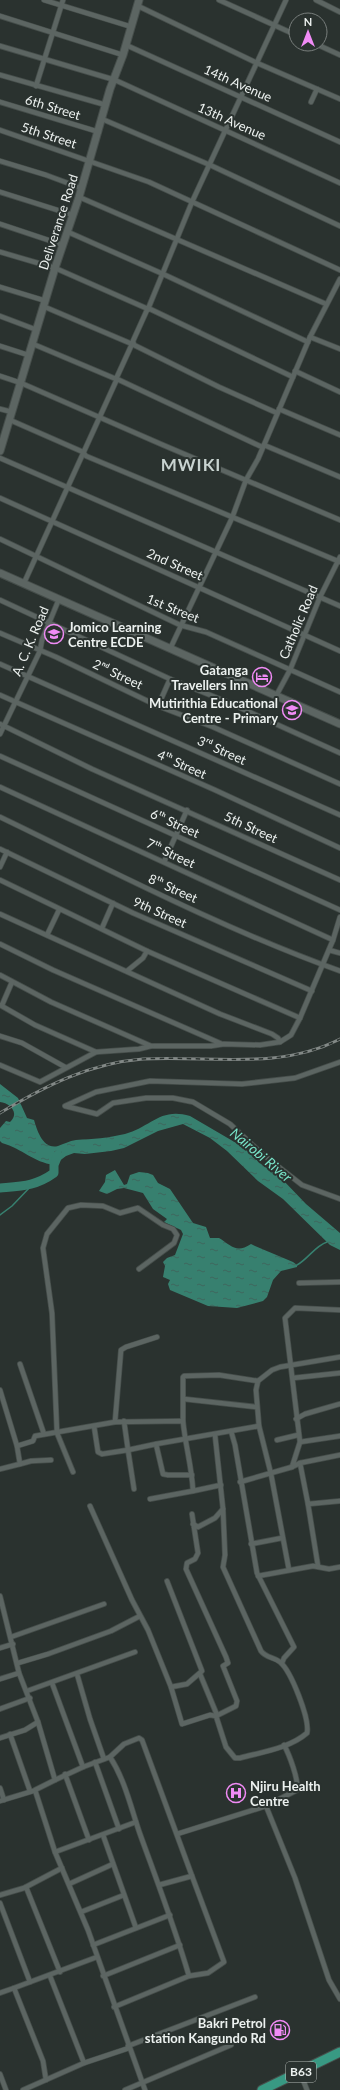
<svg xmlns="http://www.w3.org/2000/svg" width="340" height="2090" font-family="Lato,sans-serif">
	<defs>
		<pattern id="water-ripples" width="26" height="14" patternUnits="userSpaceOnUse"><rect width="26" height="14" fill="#37806f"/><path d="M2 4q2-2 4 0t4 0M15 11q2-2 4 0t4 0" fill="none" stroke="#3e675d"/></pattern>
	</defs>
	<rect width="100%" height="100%" fill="#2a322f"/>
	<g fill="url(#water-ripples)">
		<path d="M 0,1084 L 18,1098 L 27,1118 L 34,1120 C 37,1130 43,1150 58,1146 C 64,1144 69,1141 76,1140 C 93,1139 108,1138 125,1134 C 151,1127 160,1107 190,1116 L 243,1147 L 261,1164 L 281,1178 L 306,1204 L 340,1233 L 340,1250 L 330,1245 L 283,1199 L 258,1181 L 227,1151 L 210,1138 L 183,1124 L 158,1131 L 124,1148 L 111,1151 L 85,1154 L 74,1153 L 66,1156 L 54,1165 C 33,1162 23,1149 2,1143 L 0,1141 L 0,1128 L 6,1121 L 10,1122 C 20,1113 10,1103 0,1102 Z"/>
		<path d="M 115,1170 L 124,1185 L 127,1184 L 130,1175 L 139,1172 L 148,1173 L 153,1175 L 158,1183 L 170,1189 L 193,1223 L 206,1227 L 210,1238 L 219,1238 C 231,1245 236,1254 251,1244 L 255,1246 L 293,1262 L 297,1265 L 297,1267 L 281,1271 L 273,1280 L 267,1297 L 263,1301 L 237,1308 L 208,1306 L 170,1290 L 168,1284 L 170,1280 L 163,1277 L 165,1266 L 163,1262 L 167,1258 L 175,1255 L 183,1234 L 181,1230 L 164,1222 L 167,1219 L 153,1209 L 143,1193 L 124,1188 L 117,1189 L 107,1194 L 99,1191 L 105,1182 L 106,1175 Z"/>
	</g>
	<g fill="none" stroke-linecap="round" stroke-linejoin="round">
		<g stroke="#37806f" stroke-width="1.5">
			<polyline points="0,1215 12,1206 33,1184"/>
			<path d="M 297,1265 C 308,1259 315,1246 327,1242"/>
		</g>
		<path stroke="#37806f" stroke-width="9" d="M 0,1188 C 22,1186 36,1186 54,1173 L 54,1165 L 58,1155"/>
		<defs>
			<g id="street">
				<polyline points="44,0 132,27"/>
				<polyline points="219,0 296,35"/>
				<polyline points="316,0 340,12"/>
				<polyline points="138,6 257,63 340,99"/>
				<polyline points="0,16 123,55"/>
				<polyline points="316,44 340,55"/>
				<polyline points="126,45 340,142"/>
				<polyline points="0,46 115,80 340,183"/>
				<polyline points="0,75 106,105"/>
				<polyline points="36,86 63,0"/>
				<polyline points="0,102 99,132"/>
				<polyline points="311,102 317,89"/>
				<polyline points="102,119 210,165 340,226"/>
				<polyline points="0,130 149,182 340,270"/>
				<polyline points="0,161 46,175 81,188"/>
				<polyline points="0,192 73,215"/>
				<polyline points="79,197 326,304"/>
				<polyline points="0,224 63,245"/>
				<polyline points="68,232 163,274 308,342"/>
				<polyline points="0,252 55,268 148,309 192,202 286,0"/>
				<polyline points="0,287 46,301"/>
				<polyline points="0,316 37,330"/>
				<polyline points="310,337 340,349"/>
				<polyline points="33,344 116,379 132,344 45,307"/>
				<polyline points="0,346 28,355"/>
				<polyline points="295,371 340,392"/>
				<polyline points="0,376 21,383 163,445 340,520"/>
				<polyline points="0,409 12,412"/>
				<polyline points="279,409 340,435"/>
				<polyline points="277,413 219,387 134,345 133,341 147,310 150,309 293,377"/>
				<polyline points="10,420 83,452 86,456 340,562"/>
				<polyline points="264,445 340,477"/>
				<polyline points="0,458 340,606"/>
				<polyline points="0,498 340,651"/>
				<polyline points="0,539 180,625 206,632 340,692"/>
				<polyline points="24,583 117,379 262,447"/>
				<polyline points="0,600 170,679 225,701 340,753"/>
				<polyline points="0,633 56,657 158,706 213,727 340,784"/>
				<polyline points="170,649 232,518 246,480 258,459 310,337 340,279"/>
				<polyline points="0,664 340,815"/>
				<polyline points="0,695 215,790 340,848"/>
				<polyline points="276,696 290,670 320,597 340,557"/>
				<polyline points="158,706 170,679"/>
				<polyline points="0,724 92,769 340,880"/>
				<polyline points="0,734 40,651 42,640 59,599"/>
				<polyline points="0,756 340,910"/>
				<polyline points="0,787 333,940"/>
				<path d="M 0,817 C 112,871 223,929 340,971"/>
				<polyline points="0,849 133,913 312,991"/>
				<polyline points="164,862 187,810"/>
				<polyline points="0,867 7,852"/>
				<polyline points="0,880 147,951 300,1018"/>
				<polyline points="0,914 220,1014 272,1034 278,1038 280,1042"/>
				<polyline points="102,928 113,903"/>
				<polyline points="47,935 59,910"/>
				<polyline points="0,944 53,970 222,1044"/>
				<polyline points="329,950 340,953"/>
				<polyline points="127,971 143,958 147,951"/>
				<polyline points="0,975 51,1002 151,1046 211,1046 224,1044 260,1045 280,1042 291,1035 300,1018 333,940 340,917"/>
				<polyline points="0,1005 35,1025 96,1052"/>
				<polyline points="2,1005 12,982"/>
				<polyline points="0,1036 22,1043 65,1067"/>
				<polyline points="340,1062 295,1078 242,1084 150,1081 96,1092 65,1106 97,1114 113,1103 146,1098 173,1098 193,1102 230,1124 261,1153 302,1185 340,1199"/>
				<polyline points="0,1065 40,1082 96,1052 139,1049 151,1046"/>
				<polyline points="299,1283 340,1282"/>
				<polyline points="20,1364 44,1434"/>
				<polyline points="293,1378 340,1373"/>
				<polyline points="258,1381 256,1390 259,1426"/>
				<polyline points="0,1390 17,1446"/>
				<polyline points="184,1399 257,1407"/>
				<polyline points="296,1419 305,1414 340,1404"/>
				<polyline points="124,1421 128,1450 156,1444 163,1474 168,1475 192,1475"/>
				<polyline points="183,1421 183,1377 184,1376 219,1375 258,1381 272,1370 280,1367 340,1357"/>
				<polyline points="115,1422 121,1350 126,1347 157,1337"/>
				<polyline points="94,1426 98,1452 102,1454 128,1450 134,1489"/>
				<polyline points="231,1431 235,1445 257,1573 294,1647 284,1658 282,1663"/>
				<polyline points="277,1440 298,1435"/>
				<polyline points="300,1442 340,1436"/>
				<polyline points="156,1444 259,1426 271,1474 289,1570"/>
				<polyline points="340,1455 300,1463 308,1504 340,1501"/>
				<polyline points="300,1463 292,1467 300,1442 285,1318 295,1308 340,1310"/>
				<polyline points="20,1464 31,1461 51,1460"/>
				<path d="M 0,1469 L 20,1464 L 17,1446 L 33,1441 L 35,1436 L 115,1422 L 183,1421 C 185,1444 192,1467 193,1491 L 221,1485"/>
				<polyline points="73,1472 57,1433 52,1313 43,1248 47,1234 68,1208 81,1205 103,1206 120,1213 138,1208 163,1225 173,1229 177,1235 174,1243 139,1269"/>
				<polyline points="240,1482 292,1467"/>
				<polyline points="150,1499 193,1491"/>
				<polyline points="308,1504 318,1566"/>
				<path d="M 90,1506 L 132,1600 L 148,1630 L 171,1687 L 182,1724 L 210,1715 L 216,1716 L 226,1747 L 235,1758 L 240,1758 C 262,1752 290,1748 307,1733 C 310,1719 291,1671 280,1662 C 274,1657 266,1658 261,1651 L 223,1567 L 225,1555 L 223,1509 L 215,1435"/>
				<polyline points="192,1514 198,1553 195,1559 187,1563 186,1569 226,1657 228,1663 223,1666 237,1701 236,1706 216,1716"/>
				<polyline points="193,1524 198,1527 215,1518 223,1509"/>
				<polyline points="251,1544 282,1538"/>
				<polyline points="258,1576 313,1566 329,1569 340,1567"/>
				<polyline points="167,1581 202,1671 187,1684 171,1687"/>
				<polyline points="0,1596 19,1673 38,1722 55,1780 35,1790 55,1852"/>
				<polyline points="11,1637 104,1604"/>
				<polyline points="0,1648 13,1644"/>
				<polyline points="18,1663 48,1654 111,1631 140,1616"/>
				<polyline points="77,1674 90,1719 104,1759"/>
				<polyline points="200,1674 217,1715"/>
				<polyline points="0,1679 19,1673"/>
				<polyline points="52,1683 83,1767"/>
				<polyline points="27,1691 135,1652"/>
				<polyline points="0,1709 30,1698"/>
				<polyline points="10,1734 30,1791"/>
				<polyline points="0,1738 25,1730 38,1722"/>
				<path d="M 284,1745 C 289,1754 299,1780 297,1790 L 266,1806 L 295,1878 L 329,1980 L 340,1999"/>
				<path d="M 110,1757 C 125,1780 131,1808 140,1834 C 157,1881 175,1928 189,1976 L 114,2007"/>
				<polyline points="95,1762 119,1829"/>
				<polyline points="65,1774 89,1840"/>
				<polyline points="55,1780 83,1767 110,1757 124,1744 139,1738 142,1740 192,1876 159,1885"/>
				<polyline points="0,1788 4,1800"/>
				<polyline points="0,1801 33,1791"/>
				<polyline points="136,1822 55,1852 88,1930 145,2090"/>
				<polyline points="177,1834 266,1806"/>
				<polyline points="103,1835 136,1928"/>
				<polyline points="69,1884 113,1864"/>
				<polyline points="26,1887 60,1972"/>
				<polyline points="0,1895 24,1888 62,1868"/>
				<polyline points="0,1903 30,1982 14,1988 43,2061 46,2080"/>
				<polyline points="81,1912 124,1895"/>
				<polyline points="93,1945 170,1915"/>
				<polyline points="50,1976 84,2063"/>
				<polyline points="103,1976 180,1945"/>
				<polyline points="189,1976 208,1973 224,1962 192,1876"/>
				<polyline points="30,1982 97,1957"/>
				<polyline points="0,1993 14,1988"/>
				<polyline points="128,2046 255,1997"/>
				<polyline points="300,2072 307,2090"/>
				<polyline points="0,2074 6,2090"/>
				<polyline points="23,2090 84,2063 129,2048"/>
				<polyline points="125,2090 231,2045"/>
			</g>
			<g id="secondary">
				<polyline points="0,451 55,268 79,197 110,89 123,55 139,0"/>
				<polyline points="0,573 340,724"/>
			</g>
			<polyline id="highway" points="262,2090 340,2052"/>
		</defs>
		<use href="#street" stroke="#464e4b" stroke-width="6"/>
		<use href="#secondary" stroke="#464e4b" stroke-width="9"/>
		<use href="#highway" stroke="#464e4b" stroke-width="11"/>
		<use href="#street" stroke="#5c6562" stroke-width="4.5"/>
		<use href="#secondary" stroke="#5c6562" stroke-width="7"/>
		<use href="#highway" stroke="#389983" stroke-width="9"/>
		<defs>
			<path id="rail" d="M 0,1113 C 45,1086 90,1063 143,1059 C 209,1055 278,1071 340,1039"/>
		</defs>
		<use href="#rail" stroke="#828886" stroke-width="3"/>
		<use href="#rail" stroke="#2a322f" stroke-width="1.5" stroke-dasharray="4.5" stroke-linecap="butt"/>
	</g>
	<defs>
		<symbol id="school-ring" viewBox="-11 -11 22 22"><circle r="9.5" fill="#2a322f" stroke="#f08bf5" stroke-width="1.5"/><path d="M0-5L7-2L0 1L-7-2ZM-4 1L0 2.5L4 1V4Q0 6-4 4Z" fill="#f08bf5"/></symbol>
		<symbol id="hotel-ring" viewBox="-11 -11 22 22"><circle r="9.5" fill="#2a322f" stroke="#f08bf5" stroke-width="1.5"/><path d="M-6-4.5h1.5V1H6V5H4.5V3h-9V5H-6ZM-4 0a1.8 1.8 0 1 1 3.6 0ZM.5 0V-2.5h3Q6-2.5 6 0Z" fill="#f08bf5"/></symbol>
		<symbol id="hospital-ring" viewBox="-11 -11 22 22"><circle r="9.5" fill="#2a322f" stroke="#f08bf5" stroke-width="1.5"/><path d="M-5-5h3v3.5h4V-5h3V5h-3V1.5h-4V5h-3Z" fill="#f08bf5"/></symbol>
		<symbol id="fuel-ring" viewBox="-11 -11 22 22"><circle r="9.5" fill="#2a322f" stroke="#f08bf5" stroke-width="1.5"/><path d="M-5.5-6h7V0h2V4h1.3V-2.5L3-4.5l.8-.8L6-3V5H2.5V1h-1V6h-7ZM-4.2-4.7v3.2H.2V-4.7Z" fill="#f08bf5"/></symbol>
	</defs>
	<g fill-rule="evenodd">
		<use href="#school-ring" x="43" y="623" width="22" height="22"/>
		<use href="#hotel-ring" x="251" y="666" width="22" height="22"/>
		<use href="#school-ring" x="281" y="699" width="22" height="22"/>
		<use href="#hospital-ring" x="225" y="1782" width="22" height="22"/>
		<use href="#fuel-ring" x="269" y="2019" width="22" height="22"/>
	</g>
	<g text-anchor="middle" stroke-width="4" stroke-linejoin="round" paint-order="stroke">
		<rect fill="#2a322f" stroke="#b2b8b5" stroke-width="1" x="286" y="2062" width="30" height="20" rx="3"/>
		<g font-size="12" font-weight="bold" fill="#ecf1ef">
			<text x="301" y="2076">B63</text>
		</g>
		<g font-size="13" fill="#ecf1ef" stroke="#2a322f">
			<text transform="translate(238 83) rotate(24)" y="5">14th Avenue</text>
			<text transform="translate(53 107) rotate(17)" y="5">6th Street</text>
			<text transform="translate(232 121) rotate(24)" y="5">13th Avenue</text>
			<text transform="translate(49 135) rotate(18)" y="5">5th Street</text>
			<text transform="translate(58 222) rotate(-72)" y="5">Deliverance Road</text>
			<text transform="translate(175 564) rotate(24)" y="5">2nd Street</text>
			<text transform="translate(173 608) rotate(22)" y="5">1st Street</text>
			<text transform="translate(298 622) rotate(-67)" y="5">Catholic Road</text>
			<text transform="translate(30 641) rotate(-67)" y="5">A. C. K. Road</text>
			<text transform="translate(118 674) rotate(25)" y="5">2ⁿᵈ Street</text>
			<text transform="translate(222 750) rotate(24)" y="5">3ʳᵈ Street</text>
			<text transform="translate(182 764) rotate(24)" y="5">4ᵗʰ Street</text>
			<text transform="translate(175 823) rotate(24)" y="5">6ᵗʰ Street</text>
			<text transform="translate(251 827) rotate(25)" y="5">5th Street</text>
			<text transform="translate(171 853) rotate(25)" y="5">7ᵗʰ Street</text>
			<text transform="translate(173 888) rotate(24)" y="5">8ᵗʰ Street</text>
			<text transform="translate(160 912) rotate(24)" y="5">9th Street</text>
		</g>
		<g font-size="13" font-weight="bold" fill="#ecf1ef" stroke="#2a322f" text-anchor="end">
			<text x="68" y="632" text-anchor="start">Jomico Learning<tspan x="68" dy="15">Centre ECDE</tspan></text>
			<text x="248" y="675">Gatanga<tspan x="248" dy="15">Travellers Inn</tspan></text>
			<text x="278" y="708">Mutirithia Educational<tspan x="278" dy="15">Centre - Primary</tspan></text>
			<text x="250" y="1791" text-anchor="start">Njiru Health<tspan x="250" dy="15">Centre</tspan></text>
			<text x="266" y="2028">Bakri Petrol<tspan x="266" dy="15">station Kangundo Rd</tspan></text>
		</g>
		<g font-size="14" font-style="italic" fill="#78e4c9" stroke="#2a322f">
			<text transform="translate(261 1155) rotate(40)" y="5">Nairobi River</text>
		</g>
		<g font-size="17" font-weight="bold" letter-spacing="1" fill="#c9d4d1" stroke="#2a322f">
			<text x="191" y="471">MWIKI</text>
		</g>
	</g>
	<g transform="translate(308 32)"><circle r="19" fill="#2a322f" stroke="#787e7c"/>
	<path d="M0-3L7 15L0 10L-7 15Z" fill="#f08bf5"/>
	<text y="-6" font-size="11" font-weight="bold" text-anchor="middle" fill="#ecf1ef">N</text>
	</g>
</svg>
